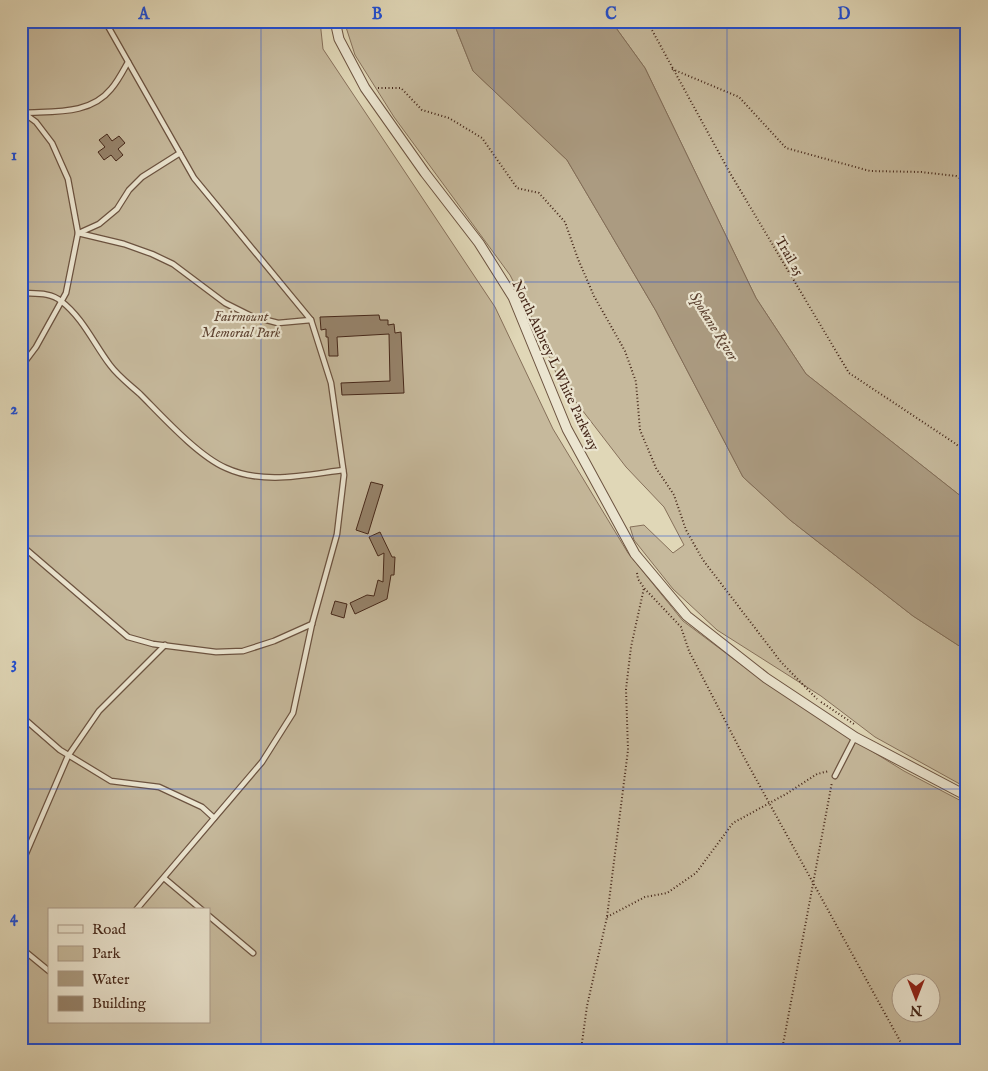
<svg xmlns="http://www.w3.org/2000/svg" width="988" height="1071" font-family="'IM FELL English',serif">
	<rect width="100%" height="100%" fill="#e0d7b7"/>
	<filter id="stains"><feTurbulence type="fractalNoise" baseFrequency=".004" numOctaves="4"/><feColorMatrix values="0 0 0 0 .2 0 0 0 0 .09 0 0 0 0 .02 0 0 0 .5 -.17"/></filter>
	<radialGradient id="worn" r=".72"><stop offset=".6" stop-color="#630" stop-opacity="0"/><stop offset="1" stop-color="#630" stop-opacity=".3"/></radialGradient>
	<g fill="#c6b99c" stroke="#86705a" fill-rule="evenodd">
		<path d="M 21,21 L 320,21 L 323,49 L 495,307 L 553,429 L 628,553 L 683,621 L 767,684 L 836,729 L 904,771 L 967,804 L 967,1050 L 21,1050 ZM 49,910 L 209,910 L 209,1022 L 49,1022 ZM 900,984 L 930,984 L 930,1014 L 900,1014 Z"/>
		<polygon points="344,21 453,21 473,71 567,160 656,311 743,477 790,520 913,616 967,651 967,788 875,737 821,696 717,630 673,589 634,540 630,527 644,525 673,553 684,545 664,507 626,467 559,380 537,328 510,275 394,117 355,55"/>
		<polygon points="611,21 967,21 967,501 806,374 756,298 645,68"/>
	</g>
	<polygon fill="#ab9b81" stroke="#826d57" points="453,21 611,21 645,68 756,298 806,374 967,501 967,651 913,616 790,520 743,477 656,311 567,160 473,71"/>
	<g fill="#96836b" stroke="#452719">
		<polygon points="107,134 112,141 119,136 125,143 118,149 123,155 116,161 111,155 104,160 98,152 105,147 99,140"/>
		<polygon points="379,315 380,320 388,320 388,325 394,324 395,333 401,332 404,393 342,395 341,383 390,381 389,334 337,337 338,356 329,356 328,337 326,337 326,329 321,330 320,317"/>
		<polygon points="371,482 383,485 368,534 356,530"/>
		<polygon points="380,532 392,557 395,557 394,575 391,575 387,599 355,614 350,603 367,595 374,596 378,580 383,582 384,553 378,556 369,537"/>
		<polygon points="335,601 347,604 344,618 331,614"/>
	</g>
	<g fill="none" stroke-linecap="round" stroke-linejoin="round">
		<defs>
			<g id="lane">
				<polyline points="105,21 194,178 311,320 331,383 344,475 337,534 312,624 293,713 262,762 136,910"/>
				<polyline points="21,111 36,122 52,143 68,179 78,233 66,293 36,347 21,367"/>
				<path d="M 24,113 C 54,111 90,115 111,89 C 118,81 123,71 128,62"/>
				<polyline points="78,233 124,244 152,254 173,264 225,303 251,316 278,323 311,320"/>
				<polyline points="79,233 99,224 117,209 129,190 142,177 180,153"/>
				<path d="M 21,293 C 35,294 50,292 61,301 C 83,318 94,344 110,365 C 118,376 130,385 140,394 C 162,416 198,456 226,468 C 263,485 305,475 343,470"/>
				<polyline points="21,545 128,637 153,644 216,652 243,651 274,641 312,624"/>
				<polyline points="21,716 60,750 111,781 159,787 202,807 214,818"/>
				<polyline points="835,776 855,737"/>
				<polyline points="21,865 68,756 99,711 165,645"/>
				<polyline points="164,878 202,910"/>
				<polyline points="209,916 253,953"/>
				<polyline points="21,948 49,971"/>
			</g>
			<polyline id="street" points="335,21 339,39 365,88 425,173 479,243 513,297 567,429 635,554 687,616 766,678 855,737 967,796"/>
		</defs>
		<use href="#lane" stroke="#6c5340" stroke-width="7"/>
		<use href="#street" stroke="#6c5340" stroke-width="11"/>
		<g stroke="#452719" stroke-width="2" stroke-dasharray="1 2.5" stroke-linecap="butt">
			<polyline points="647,21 730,173 849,373 956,444 967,454"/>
			<polyline points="672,69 739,97 786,148 870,171 921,172 956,176 967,182"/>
			<polyline points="378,88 401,88 422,110 449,118 482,138 517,188 539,193 565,222 578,259 594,296 625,351 636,382 640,430 656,468 674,495 686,530 703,560 781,662 817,699"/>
			<polyline points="637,573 638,579 644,588 681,627 689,651 745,759 905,1050"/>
			<polyline points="821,702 854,724"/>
			<polyline points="607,917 645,897 667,893 696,873 733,823 786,794 817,774 829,771"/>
			<polyline points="581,1050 587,1006 607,917 628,750 626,689 631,647 644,588"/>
			<polyline points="782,1050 832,782"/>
		</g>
		<use href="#lane" stroke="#ebe5d0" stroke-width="4.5"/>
		<use href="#street" stroke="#ebe5d0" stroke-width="9"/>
	</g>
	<path fill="none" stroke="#1d4ed8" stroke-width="1" stroke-opacity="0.55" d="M 261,21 L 261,1050M 494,21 L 494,1050M 727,21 L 727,1050M 21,282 L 967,282M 21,536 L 967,536M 21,789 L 967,789"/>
	<g text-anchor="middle" stroke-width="4.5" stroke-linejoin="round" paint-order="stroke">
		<g font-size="14" fill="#452719" stroke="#ebe5d0">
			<text transform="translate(790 256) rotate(60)" y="5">Trail 25</text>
			<text transform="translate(556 365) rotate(65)" y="5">North Aubrey L White Parkway</text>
		</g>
		<g font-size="14" font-style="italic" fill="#5f4433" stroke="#ebe5d0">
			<text x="241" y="321">Fairmount<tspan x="241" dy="16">Memorial Park</tspan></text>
		</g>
		<g font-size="15" font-style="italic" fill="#5e4433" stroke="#ebe5d0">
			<text transform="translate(714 326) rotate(58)" y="5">Spokane River</text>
		</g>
	</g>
	<rect width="988" height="1071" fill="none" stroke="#e0d7b7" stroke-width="55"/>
	<rect x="48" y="908" width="162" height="115" fill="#ebe5d0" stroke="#a99987"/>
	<rect x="58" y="925" width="25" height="8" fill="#ebe5d0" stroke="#a99987"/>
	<text x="92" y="934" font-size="15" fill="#452719">Road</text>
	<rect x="58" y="946" width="25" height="15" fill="#c6b99c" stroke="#a99987"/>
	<text x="92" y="958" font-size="15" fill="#452719">Park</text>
	<rect x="58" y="971" width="25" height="15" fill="#ab9b81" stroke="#a99987"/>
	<text x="92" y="984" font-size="15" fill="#452719">Water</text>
	<rect x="58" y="996" width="25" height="15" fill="#96836b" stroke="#a99987"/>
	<text x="92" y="1008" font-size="15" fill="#452719">Building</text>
	<g transform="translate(916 998) rotate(180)"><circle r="24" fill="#ebe5d0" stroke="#a99987"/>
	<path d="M0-4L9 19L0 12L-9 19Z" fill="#8f2418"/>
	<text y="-8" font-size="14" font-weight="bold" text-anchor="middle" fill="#452719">N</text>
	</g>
	<rect x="28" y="28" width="932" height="1016" fill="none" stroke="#1d4ed8" stroke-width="2"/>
	<g font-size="16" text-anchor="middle" font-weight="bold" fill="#1d4ed8">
		<text x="144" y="19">A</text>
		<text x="377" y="19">B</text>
		<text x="611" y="19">C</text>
		<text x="844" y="19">D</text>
		<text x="14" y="160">1</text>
		<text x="14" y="414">2</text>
		<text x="14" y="668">3</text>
		<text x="14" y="922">4</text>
	</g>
	<rect width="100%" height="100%" filter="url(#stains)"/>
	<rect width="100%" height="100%" fill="url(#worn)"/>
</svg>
